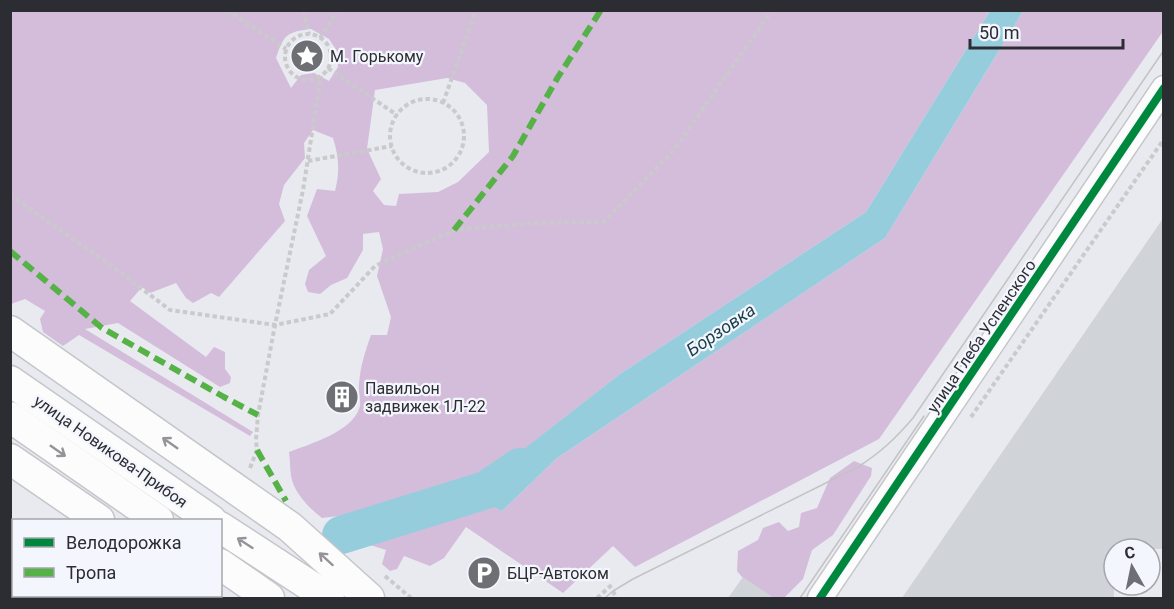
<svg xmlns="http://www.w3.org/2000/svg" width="1174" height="609" font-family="Roboto,sans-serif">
	<rect width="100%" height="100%" fill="#e8eaf0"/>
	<g fill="#d4bdda" fill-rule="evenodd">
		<path d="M 10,11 L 990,11 L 866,212 L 620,374 L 475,488 L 502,511 L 557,458 L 885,238 L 1023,11 L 1163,11 L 1164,30 L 879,439 L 635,567 L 613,546 L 563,593 L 466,527 L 444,558 L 430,566 L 404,556 L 397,569 L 390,571 L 382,564 L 386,550 L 354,540 L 349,535 L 351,525 L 347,515 L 322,518 C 309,508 294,493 291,476 C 290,468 290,460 289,452 C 310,444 351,432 359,409 C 362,402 358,393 359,385 C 360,367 365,352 371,335 L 387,335 L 391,317 L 377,276 L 383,249 L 379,232 L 363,234 L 363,250 L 347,278 L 331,285 L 320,294 L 308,292 L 305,284 L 309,270 L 326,256 L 307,216 L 317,189 L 335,191 C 340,171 339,157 333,138 L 313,130 L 304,143 L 305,158 L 284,185 L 279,204 L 285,221 L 219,297 L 211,293 L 193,303 L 186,298 L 176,283 L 150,293 L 142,287 L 130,301 L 206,357 L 214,347 L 225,352 L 225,369 L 231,377 L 230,383 L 220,387 L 118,323 L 85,329 L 253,432 L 250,436 L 79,335 L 63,346 L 43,332 L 40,319 L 45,311 L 25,299 L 11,304 ZM 311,29 L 329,39 L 337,51 L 338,67 L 329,81 L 314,73 L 301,75 L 291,88 L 276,58 C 284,35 286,32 311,29 ZM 447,78 L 465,83 L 487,105 L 489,152 L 458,182 L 438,192 L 399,194 L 396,206 L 384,205 L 373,191 L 381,179 L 367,149 L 375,90 Z"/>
		<polygon points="854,461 872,468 871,476 833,535 812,550 803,579 784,598 759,597 737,571 738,551 758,540 763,528 779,522 788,531 799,527 801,513 817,508 830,478"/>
		<polygon points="11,573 13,573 14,596 117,596 114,598 11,598"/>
	</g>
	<polygon fill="#95cddc" points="990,11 1023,11 885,238 557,458 502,511 479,499 474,488 620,374 866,212"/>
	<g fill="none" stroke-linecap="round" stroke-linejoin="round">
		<polyline stroke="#95cddc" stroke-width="38" points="341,535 486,490 520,467"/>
	</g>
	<g fill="#d0d3d7">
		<polygon points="1164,217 1164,549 1114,549 1114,598 902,598"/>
		<polygon points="340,384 355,394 345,410 329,399"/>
		<polygon points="743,577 774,598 728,598"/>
	</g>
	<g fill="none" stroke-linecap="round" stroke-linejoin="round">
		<defs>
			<g id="minor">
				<polyline points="140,598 143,596"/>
				<polyline points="820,598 1164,88"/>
			</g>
			<g id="major">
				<polyline points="10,331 290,527 369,598"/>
				<polyline points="10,381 211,520"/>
				<polyline points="10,417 158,520"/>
				<polyline points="10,459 99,520"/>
				<polyline points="220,527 329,598"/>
				<polyline points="220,564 269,598"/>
			</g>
		</defs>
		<use href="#minor" stroke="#c5c6ca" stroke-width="27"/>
		<use href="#major" stroke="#c5c6ca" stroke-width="33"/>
		<g stroke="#cacacc" stroke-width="4" stroke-dasharray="4.5 3" stroke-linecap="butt">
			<polyline points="227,10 286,49"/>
			<polyline points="303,10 309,34"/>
			<circle cx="308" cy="57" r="23"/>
			<polyline points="320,38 338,10"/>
			<polyline points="328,68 397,115"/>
			<circle cx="427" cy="136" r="37"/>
			<polyline points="443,103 476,10"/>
			<polyline points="308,161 392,146"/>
			<polyline points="10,195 113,267 170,310 275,325 330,314 375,266 454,230 531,223 603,222 674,150 772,10"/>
			<polyline points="971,417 1164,139"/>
			<polyline points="250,468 257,450 256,440 258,415 275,325 303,190 321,76"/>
			<polyline points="385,576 411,598"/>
			<polyline points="10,582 14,581"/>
			<polyline points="613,591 616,598"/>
			<polyline points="174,596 178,598"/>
			<polyline points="96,598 99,596"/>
			<polyline points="597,598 614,583"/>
		</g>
		<use href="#minor" stroke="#fcfcfd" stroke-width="24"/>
		<use href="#major" stroke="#fcfcfd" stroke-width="30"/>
		<g stroke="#c3c3c5" stroke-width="1.5">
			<path d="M 605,598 L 613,591 L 633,579 L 858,467 C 881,452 895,439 913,418 L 1164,50"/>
			<polyline points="800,598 924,416"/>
		</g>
		<g stroke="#56b246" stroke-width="6" stroke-dasharray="12 6" stroke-linecap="butt">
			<polyline points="454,230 513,156 558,77 601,10"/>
			<polyline points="10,251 102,328 224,397 258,415"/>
			<polyline points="257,450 286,501"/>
		</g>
		<defs>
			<polyline id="cycleway" points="820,598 1164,88"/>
		</defs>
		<use href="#cycleway" stroke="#f4f6fd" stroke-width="11"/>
		<use href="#cycleway" stroke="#00873e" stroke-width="8"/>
	</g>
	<defs><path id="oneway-shaft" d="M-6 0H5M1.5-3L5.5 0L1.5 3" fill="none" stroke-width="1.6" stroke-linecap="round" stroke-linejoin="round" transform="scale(1.5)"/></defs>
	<g stroke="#949498">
		<use href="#oneway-shaft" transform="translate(170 443) rotate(-145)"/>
		<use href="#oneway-shaft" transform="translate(58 451) rotate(35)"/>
		<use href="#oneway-shaft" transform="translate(245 543) rotate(-147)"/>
		<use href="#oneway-shaft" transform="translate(326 559) rotate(-138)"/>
	</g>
	<defs>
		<symbol id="sight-disc" viewBox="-11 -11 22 22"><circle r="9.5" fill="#6e6f74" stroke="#f4f6fd"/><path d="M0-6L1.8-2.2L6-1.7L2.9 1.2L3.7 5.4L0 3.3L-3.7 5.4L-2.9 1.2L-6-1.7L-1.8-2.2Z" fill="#fff"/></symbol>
		<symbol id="building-disc" viewBox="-11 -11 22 22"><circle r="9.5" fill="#6e6f74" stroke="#f4f6fd"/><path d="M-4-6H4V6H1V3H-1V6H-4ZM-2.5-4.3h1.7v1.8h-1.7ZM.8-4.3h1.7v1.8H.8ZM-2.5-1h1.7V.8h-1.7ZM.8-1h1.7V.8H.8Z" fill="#fff"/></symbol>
		<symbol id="parking-disc" viewBox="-11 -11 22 22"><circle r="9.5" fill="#6e6f74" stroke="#f4f6fd"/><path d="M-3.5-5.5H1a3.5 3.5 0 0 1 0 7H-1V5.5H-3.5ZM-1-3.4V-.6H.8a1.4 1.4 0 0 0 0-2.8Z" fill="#fff"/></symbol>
	</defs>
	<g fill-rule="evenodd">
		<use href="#sight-disc" x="288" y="37" width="38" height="38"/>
		<use href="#building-disc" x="323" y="378" width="38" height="38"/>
		<use href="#parking-disc" x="465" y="554" width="38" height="38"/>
	</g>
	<g text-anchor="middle" stroke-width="4.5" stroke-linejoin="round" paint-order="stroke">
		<g font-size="16" fill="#2c2d32" stroke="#f4f6fd" text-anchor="start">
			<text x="330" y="62">М. Горькому</text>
			<text x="365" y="394">Павильон<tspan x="365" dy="18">задвижек 1Л-22</tspan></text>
			<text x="507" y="579">БЦР-Автоком</text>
		</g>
		<g font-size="16" fill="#2c2d32" stroke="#f4f6fd">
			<text transform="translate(981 336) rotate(-56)" y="6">улица Глеба Успенского</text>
			<text transform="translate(111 451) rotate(35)" y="6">улица Новикова-Прибоя</text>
		</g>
		<g font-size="18" font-style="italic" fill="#1a3f48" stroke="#f4f6fd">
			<text transform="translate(721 330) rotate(-34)" y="6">Борзовка</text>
		</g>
	</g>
	<rect width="1174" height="609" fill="none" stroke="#2c2d32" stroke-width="24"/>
	<rect x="12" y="519" width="210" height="78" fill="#f4f6fd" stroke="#a4a6ac" stroke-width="1.5"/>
	<rect x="24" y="538" width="30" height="9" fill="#00873e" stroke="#a4a6ac" stroke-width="1.5"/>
	<text x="66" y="549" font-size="18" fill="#2c2d32">Велодорожка</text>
	<rect x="24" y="568" width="30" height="9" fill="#56b246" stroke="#a4a6ac" stroke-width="1.5"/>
	<text x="66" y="579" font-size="18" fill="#2c2d32">Тропа</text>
	<g transform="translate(1132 567) rotate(351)"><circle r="28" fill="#f4f6fd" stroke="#a4a6ac" stroke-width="1.5"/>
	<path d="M0-4.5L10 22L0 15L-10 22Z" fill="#6e6f74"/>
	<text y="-9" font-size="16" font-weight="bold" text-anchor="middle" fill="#2c2d32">С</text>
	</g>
	<path d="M970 39v9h153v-9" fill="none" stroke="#2c2d32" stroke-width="3"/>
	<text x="979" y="39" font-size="18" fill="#2c2d32" stroke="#f4f6fd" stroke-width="4.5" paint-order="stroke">50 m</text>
</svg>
